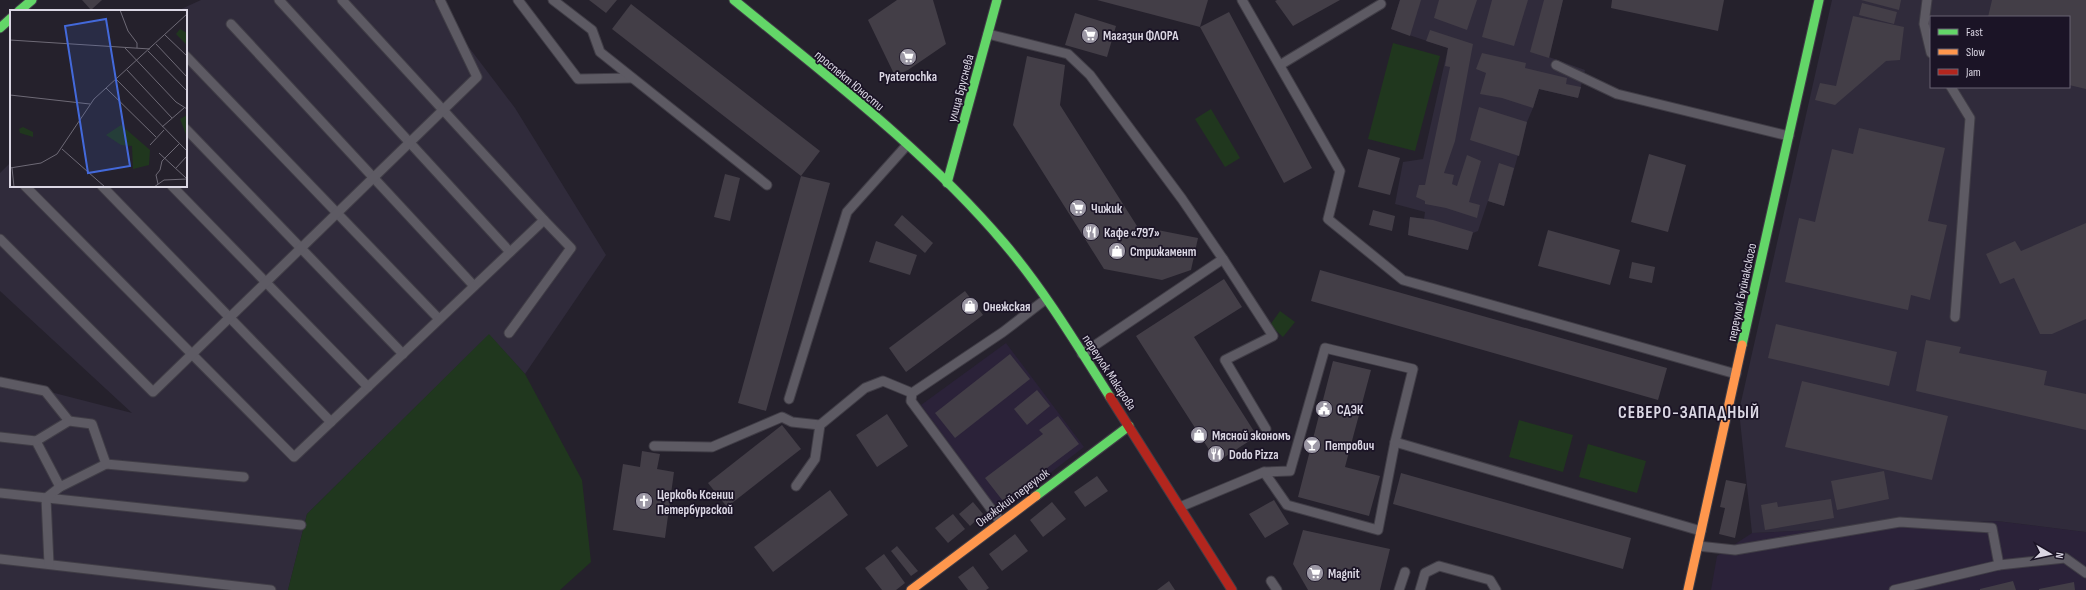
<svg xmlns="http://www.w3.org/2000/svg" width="2086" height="590" font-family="'Sofia Sans Condensed',sans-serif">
	<rect width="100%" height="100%" fill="#25212c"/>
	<g fill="#2b2239">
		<polygon points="1006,343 1084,447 1009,505 993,504 921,405"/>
		<polygon points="1997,521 2086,532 2086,590 1711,590 1717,556 1752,533"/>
	</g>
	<g fill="#302b3b" fill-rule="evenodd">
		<polygon points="201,0 433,0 515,108 606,255 525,374 489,335 307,514 288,590 0,590 0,379 132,413 0,291 0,173 11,162 11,186 186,186 186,11 177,11"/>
		<polygon points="1400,0 1563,0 1549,57 1585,70 1578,98 1539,89 1533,108 1527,122 1504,206 1488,201 1478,231 1473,233 1468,250 1408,235 1410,217 1424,219 1425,212 1395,204 1403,162 1423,159 1448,48 1391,29"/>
		<path d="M 1832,0 L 2086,0 L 2086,532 L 1997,521 L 1752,533 L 1739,411 ZM 1931,17 L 2069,17 L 2069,87 L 1931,87 Z"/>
	</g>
	<g fill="#20371e">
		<polygon points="1393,43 1440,56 1415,151 1368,139"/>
		<polygon points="1211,109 1240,158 1225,167 1195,119"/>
		<polygon points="1280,311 1295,322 1283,337 1270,325"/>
		<polygon points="489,334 525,374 582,480 591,562 560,590 288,590 307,514"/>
		<polygon points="1519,420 1573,435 1563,472 1509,457"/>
		<polygon points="1588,444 1646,461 1637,493 1579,477"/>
	</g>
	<g fill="#433e47">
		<polygon points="82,0 102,0 91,10"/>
		<polygon points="589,0 617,0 606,13"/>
		<polygon points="897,0 933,0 946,44 908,70 895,76 868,20"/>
		<polygon points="1097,0 1208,0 1200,27"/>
		<polygon points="1277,0 1340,0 1293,26 1275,1"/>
		<polygon points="1400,0 1421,0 1410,36 1391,29"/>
		<polygon points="1439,0 1477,0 1467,30 1434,18"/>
		<polygon points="1492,0 1528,0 1514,46 1482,37"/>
		<polygon points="1544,0 1563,0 1549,58 1530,52"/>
		<polygon points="1612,0 1724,0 1718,31 1611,8"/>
		<polygon points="1861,0 1901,0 1899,10"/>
		<polygon points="1992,0 2086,0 2086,89 2069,85 2069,17 1988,17"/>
		<polygon points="1862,3 1897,12 1894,24 1859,15"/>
		<polygon points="631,4 820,151 801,176 612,29"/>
		<polygon points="1229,12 1312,168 1284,183 1200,27"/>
		<polygon points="1075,13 1116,26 1107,57 1065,45"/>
		<polygon points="1853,16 1904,27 1900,60 1886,61 1835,105 1815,100 1820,83 1836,86"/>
		<polygon points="1430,30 1473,44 1455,141 1444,173 1454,175 1452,184 1457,186 1467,155 1481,161 1469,202 1480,205 1477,218 1446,208 1425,204 1425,201 1416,197 1419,185 1425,185 1450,67 1445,66 1448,48 1426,41"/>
		<polygon points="1482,53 1526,63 1525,68 1567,78 1566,84 1581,87 1578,98 1539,89 1533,108 1502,98 1480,94 1486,73 1476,69"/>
		<polygon points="1027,56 1065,65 1060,105 1137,226 1198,238 1191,270 1162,280 1104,269 1013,125"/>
		<polygon points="1479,107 1527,122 1519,156 1470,140"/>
		<polygon points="1859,128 1945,148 1928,221 1947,225 1930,300 1911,295 1908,310 1785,282 1799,218 1815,222 1832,149 1853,154"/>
		<polygon points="1368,149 1400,158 1390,195 1358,187"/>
		<polygon points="1649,154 1686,165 1668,232 1631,222"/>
		<polygon points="1499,163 1514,168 1504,206 1488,201"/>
		<polygon points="725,174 740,178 730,221 714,217"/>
		<polygon points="801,176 830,183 766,411 738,403"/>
		<polygon points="1373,210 1395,216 1392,231 1369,225"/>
		<polygon points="902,215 933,243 925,253 894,225"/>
		<polygon points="1410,217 1433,220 1473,232 1468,250 1408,235"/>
		<polygon points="2086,223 2086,319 2052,334 2040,334 2014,278 2000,284 1986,254 2015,241 2021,251"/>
		<polygon points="1548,230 1620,250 1610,285 1538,266"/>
		<polygon points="876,241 917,255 910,275 869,262"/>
		<polygon points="1632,262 1655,267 1652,283 1629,278"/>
		<polygon points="1320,270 1667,368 1658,400 1311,301"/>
		<polygon points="1224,279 1242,307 1194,337 1257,436 1217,462 1136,336"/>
		<polygon points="965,291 983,315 906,372 889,348"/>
		<polygon points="1776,324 1897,352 1889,386 1768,358"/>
		<polygon points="1926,340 1961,347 1959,353 2047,371 2044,385 2086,394 2086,430 1916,391"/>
		<polygon points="1010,354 1030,379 955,438 935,413"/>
		<polygon points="1333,361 1371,370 1345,467 1380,476 1369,516 1298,497"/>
		<polygon points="1802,381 1948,416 1932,480 1785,447"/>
		<polygon points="1037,390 1050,406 1027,425 1014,409"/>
		<polygon points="887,414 908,446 877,467 856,435"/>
		<polygon points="1058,416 1079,444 1003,501 985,478 1043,434 1039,430"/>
		<polygon points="782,425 801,449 727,507 708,483"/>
		<polygon points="642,451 660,454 657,469 674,472 665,538 613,530 623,464 640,467"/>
		<polygon points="1884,471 1889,499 1837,510 1831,481"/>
		<polygon points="1401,473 1631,538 1623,569 1393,504"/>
		<polygon points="1097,476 1108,491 1085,507 1074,492"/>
		<polygon points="1726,480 1746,484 1735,538 1719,534 1725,508 1720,507"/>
		<polygon points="830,490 848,515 773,572 754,547"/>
		<polygon points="1831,499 1834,518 1765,530 1761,505 1777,502 1778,507"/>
		<polygon points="1274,500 1289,524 1265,538 1249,514"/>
		<polygon points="973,502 983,514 970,526 959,514"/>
		<polygon points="1052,502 1066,519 1043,537 1030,520"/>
		<polygon points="953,514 965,529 948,543 935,528"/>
		<polygon points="1303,530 1390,549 1380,590 1308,590 1293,564"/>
		<polygon points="1015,534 1028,551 1002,571 989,554"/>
		<polygon points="897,546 918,571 911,576 891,551"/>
		<polygon points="884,554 905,583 896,590 882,590 865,568"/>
		<polygon points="973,566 989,588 986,590 968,590 958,577"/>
		<polygon points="1169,581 1175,590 1157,590"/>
		<polygon points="2013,581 2016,590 1980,590 1980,589"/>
		<polygon points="2074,582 2075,590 2039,590 2039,589"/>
	</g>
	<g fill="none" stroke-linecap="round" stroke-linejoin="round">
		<defs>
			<g id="lane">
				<polyline points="279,0 510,252"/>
				<polyline points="518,0 578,79 632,78"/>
				<polyline points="553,0 592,30 600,52 767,185"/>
				<polyline points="1242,0 1340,171 1328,219 1403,280 1736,374"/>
				<polyline points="1927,0 1924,24 1931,53"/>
				<polyline points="231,24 474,286"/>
				<polyline points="988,34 1068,54 1090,75 1182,199 1223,259 1082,354"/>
				<polyline points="186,56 439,319"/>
				<polyline points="1280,65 1381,4"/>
				<polyline points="1556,65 1617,94 1789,136"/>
				<polyline points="1951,87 1970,118 1955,317"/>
				<polyline points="186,129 403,354"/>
				<polyline points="25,186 294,457 544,220 342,0"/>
				<polyline points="102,186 331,422"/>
				<polyline points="172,186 368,387"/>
				<polyline points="0,239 153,392 477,77 440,0"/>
				<polyline points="1223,259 1273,336 1225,360 1266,429"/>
				<polyline points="509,333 571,248 544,220"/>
				<polyline points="0,382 45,391 69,421"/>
				<polyline points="789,399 847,212 907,145"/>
				<polyline points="0,437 36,441 60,487 106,464 244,477"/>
				<polyline points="36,441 69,421 92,424 106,464"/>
				<polyline points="654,446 712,447 782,417 792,422 820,425"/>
				<polyline points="1264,472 1287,505 1378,530 1395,442 1701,531"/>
				<polyline points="796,486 815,459 820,425 865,388 883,381 912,393"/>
				<polyline points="0,493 301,525"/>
				<polyline points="1180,507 1264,472 1290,471 1325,348 1413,369 1395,442"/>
				<polyline points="1000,521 911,401 912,393 1003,332 1046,299"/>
				<polyline points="1698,546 1735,550 1900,522 1992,528 1999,565"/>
				<polyline points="0,559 271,590"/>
				<polyline points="49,564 46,498 60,487"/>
				<polyline points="1271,581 1277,590"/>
				<polyline points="1399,590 1405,572"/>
				<polyline points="1420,590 1425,573 1439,566 1490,580 1496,590"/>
				<polyline points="1894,590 1999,565 2065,558 2086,573"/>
			</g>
			<g id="fast">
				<path d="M 734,0 C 828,77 925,150 1004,243 C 1044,290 1077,345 1110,397"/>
				<polyline points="19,11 32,0"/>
				<polyline points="0,28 11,18"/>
				<polyline points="947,183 997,0"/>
				<polyline points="1742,345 1819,0"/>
				<polyline points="1036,496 1129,426"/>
			</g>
			<g id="slow">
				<polyline points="911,590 1036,496"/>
				<polyline points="1688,590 1742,345"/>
			</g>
			<polyline id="jam" points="1110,397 1232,590"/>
		</defs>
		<use href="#lane" stroke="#403d46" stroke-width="11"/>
		<use href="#fast" stroke="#403d46" stroke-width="11"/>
		<use href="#slow" stroke="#403d46" stroke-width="11"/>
		<use href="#jam" stroke="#403d46" stroke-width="11"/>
		<use href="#lane" stroke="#5d5a63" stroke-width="9"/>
		<use href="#fast" stroke="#63d668" stroke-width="9"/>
		<use href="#slow" stroke="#ff974d" stroke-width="9"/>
		<use href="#jam" stroke="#b3261e" stroke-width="9"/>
	</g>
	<defs>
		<symbol id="supermarket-disc" viewBox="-11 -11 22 22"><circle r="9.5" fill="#9b97a4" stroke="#1b1426"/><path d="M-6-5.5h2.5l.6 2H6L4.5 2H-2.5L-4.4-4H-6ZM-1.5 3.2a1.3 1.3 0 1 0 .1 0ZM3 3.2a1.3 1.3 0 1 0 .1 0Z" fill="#fff"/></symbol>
		<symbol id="restaurant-disc" viewBox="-11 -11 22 22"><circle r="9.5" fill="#9b97a4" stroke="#1b1426"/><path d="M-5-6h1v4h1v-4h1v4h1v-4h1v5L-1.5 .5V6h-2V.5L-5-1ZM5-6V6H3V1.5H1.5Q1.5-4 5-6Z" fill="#fff"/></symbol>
		<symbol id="shop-disc" viewBox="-11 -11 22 22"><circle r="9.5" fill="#9b97a4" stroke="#1b1426"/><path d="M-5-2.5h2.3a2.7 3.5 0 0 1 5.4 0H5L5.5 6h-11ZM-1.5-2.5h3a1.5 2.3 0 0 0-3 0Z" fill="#fff"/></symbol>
		<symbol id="civic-disc" viewBox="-11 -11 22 22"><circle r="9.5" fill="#9b97a4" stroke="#1b1426"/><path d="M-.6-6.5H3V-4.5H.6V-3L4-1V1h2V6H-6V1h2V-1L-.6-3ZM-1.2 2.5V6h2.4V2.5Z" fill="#fff"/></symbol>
		<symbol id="bar-disc" viewBox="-11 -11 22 22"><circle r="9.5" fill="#9b97a4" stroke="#1b1426"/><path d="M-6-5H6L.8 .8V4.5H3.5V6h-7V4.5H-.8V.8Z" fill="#fff"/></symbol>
		<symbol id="church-disc" viewBox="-11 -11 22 22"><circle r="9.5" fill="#9b97a4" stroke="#1b1426"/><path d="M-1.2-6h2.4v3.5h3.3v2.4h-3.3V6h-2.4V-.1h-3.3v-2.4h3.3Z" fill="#fff"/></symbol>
	</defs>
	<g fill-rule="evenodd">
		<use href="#supermarket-disc" x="1080" y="25" width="20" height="20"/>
		<use href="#supermarket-disc" x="898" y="47" width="20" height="20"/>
		<use href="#supermarket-disc" x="1068" y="198" width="20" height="20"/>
		<use href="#restaurant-disc" x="1081" y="222" width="20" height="20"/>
		<use href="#shop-disc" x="1107" y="241" width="20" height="20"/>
		<use href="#shop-disc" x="960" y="296" width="20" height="20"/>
		<use href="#civic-disc" x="1314" y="399" width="20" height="20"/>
		<use href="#shop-disc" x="1189" y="425" width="20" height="20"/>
		<use href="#bar-disc" x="1302" y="435" width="20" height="20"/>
		<use href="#restaurant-disc" x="1206" y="444" width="20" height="20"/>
		<use href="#church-disc" x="634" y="491" width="20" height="20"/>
		<use href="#supermarket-disc" x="1305" y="563" width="20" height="20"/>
	</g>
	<g text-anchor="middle" stroke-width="3.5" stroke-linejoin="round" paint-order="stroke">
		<g font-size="13" font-weight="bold" fill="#dbd7e4" stroke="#1b1426" text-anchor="start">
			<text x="1103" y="40">Магазин ФЛОРА</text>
			<text x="908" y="81" text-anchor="middle">Pyaterochka</text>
			<text x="1091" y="213">Чижик</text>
			<text x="1104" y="237">Кафе «797»</text>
			<text x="1130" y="256">Стрижамент</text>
			<text x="983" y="311">Онежская</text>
			<text x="1337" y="414">СДЭК</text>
			<text x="1212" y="440">Мясной экономъ</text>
			<text x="1325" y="450">Петрович</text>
			<text x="1229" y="459">Dodo Pizza</text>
			<text x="657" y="499">Церковь Ксении<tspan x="657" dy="15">Петербургской</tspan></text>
			<text x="1328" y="578">Magnit</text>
		</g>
		<g font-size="13" fill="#dbd7e4" stroke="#1b1426">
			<text transform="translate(850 80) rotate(40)" y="5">проспект Юности</text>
			<text transform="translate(960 88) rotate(-75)" y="5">улица Бруснева</text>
			<text transform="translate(1741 292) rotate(-78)" y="5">переулок Буйнакского</text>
			<text transform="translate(1110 372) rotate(57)" y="5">переулок Макарова</text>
			<text transform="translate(1012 497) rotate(-37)" y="5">Онежский переулок</text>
		</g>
		<g font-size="17" font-weight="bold" letter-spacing="1" fill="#dbd7e4" stroke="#1b1426">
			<text x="1689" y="418">СЕВЕРО-ЗАПАДНЫЙ</text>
		</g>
	</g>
	<g transform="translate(10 10)">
		<rect width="177" height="177" fill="#25212c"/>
		<path d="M 170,19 L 177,23 L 177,35 L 166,24 ZM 177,105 L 177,127 L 170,109 ZM 111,115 L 140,140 L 139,155 L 123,159 L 122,136 L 111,135 L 96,125 ZM 13,117 L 23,122 L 23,127 L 10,123 L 9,119 Z" fill="#20371e"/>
		<path fill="none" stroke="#6e6a76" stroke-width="1" d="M 110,0 L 118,21 L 127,33 L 127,38M 155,25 L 177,46M 0,30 L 140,39M 146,34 L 177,67M 115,38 L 166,92 L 177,99M 138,41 L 177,81M 117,60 L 162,108M 106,69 L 177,141M 96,78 L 146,127M 0,85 L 80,94M 152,117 L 174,98M 140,135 L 154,120M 52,139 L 95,177M 149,143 L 176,168M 0,158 L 31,153 L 47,144 L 84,89 L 177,4M 2,158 L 4,177M 166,158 L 177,146M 148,174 L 146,165 L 150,160 L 152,151 L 169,134M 144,177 L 154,170 L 177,169"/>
		<path fill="#4369da" fill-opacity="0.15" stroke="#4369da" stroke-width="2" d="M 96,9 L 120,156 L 78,163 L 55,16 Z"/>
		<rect width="177" height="177" fill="none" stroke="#dbd7e4" stroke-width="2"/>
	</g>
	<rect x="1930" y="16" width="140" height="72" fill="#1b1426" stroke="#686272"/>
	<rect x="1938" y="29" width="20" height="6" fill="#63d668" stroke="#686272"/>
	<text x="1966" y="36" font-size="12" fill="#dbd7e4">Fast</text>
	<rect x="1938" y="49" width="20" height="6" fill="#ff974d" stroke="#686272"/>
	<text x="1966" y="56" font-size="12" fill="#dbd7e4">Slow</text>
	<rect x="1938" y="69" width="20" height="6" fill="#b3261e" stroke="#686272"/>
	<text x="1966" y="76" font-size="12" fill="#dbd7e4">Jam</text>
	<g transform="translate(2050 554) rotate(99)" stroke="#1b1426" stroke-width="3" paint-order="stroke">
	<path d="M0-3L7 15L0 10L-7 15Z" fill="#dbd7e4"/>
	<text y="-6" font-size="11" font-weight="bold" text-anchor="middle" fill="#dbd7e4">N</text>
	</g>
</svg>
